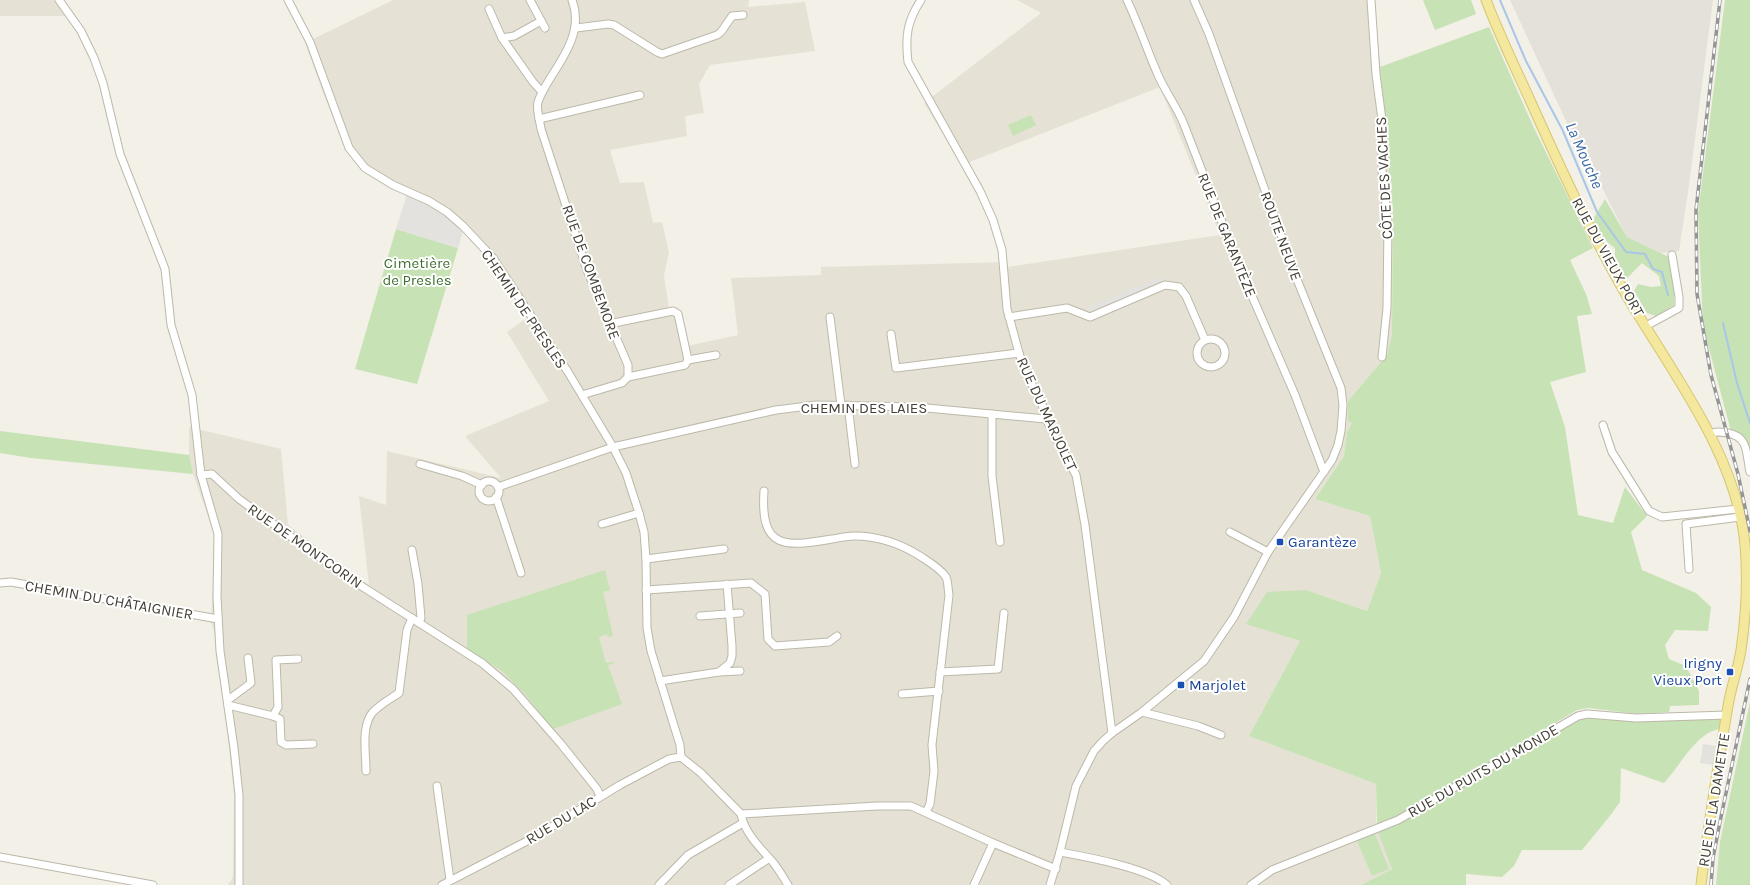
<svg xmlns="http://www.w3.org/2000/svg" width="1750" height="885" font-family="Karla,sans-serif">
	<rect width="100%" height="100%" fill="#f2f0e7"/>
	<g fill="#e5e2d5">
		<polygon points="0,0 62,0 65,16 0,16"/>
		<polygon points="393,0 749,0 748,7 805,2 815,51 710,65 699,84 704,113 685,116 687,136 610,150 620,183 644,182 653,223 662,222 669,253 664,275 669,309 678,307 687,346 738,335 731,278 821,275 821,267 1007,262 1007,267 1220,235 1160,87 962,165 924,103 1041,13 1017,0 1374,0 1388,147 1389,172 1393,209 1392,334 1387,355 1348,401 1352,423 1347,432 1344,456 1315,499 1370,516 1381,573 1367,611 1306,590 1247,624 1300,641 1249,736 1376,784 1376,822 1392,869 1361,885 228,885 233,877 234,794 224,701 214,631 211,622 215,535 193,474 189,455 189,427 281,449 288,525 369,585 359,496 386,505 387,451 501,478 465,436 549,401 507,332 527,318 491,262 463,231 443,212 364,169 345,149 322,90 305,43"/>
	</g>
	<polygon fill="#e4e1db" points="1510,0 1713,0 1689,185 1679,251 1661,253 1627,237 1589,162 1578,147"/>
	<g fill="#c7e2b4">
		<polygon points="1423,0 1471,0 1476,14 1435,30"/>
		<polygon points="1725,0 1750,0 1750,452 1732,435 1703,326 1698,213"/>
		<polygon points="1489,27 1533,126 1593,248 1570,260 1586,294 1592,314 1577,316 1586,372 1550,382 1565,427 1578,515 1613,523 1625,487 1647,516 1631,532 1642,570 1696,593 1711,607 1708,631 1675,630 1665,645 1669,659 1686,666 1699,691 1699,705 1670,706 1669,712 1638,714 1589,708 1577,710 1398,818 1377,826 1376,784 1249,736 1300,641 1246,624 1267,592 1306,590 1367,611 1381,573 1370,516 1315,499 1344,456 1347,432 1352,423 1348,421 1348,401 1387,355 1392,334 1393,209 1389,172 1388,147 1380,67"/>
		<polygon points="1031,115 1036,125 1013,136 1008,125"/>
		<polygon points="1605,199 1627,237 1669,257 1674,289 1674,305 1656,316 1647,313 1634,291 1638,284 1651,287 1661,286 1659,276 1642,263 1626,279 1615,258 1615,248 1607,242 1592,221"/>
		<polygon points="396,229 458,248 417,384 355,369"/>
		<polygon points="0,431 189,455 193,474 31,458 0,453"/>
		<polygon points="605,570 610,590 603,592 613,636 608,637 607,634 599,637 606,663 615,662 615,663 608,665 622,704 553,729 524,693 502,671 467,649 467,615"/>
		<polygon points="1750,702 1750,885 1716,885 1720,842"/>
		<path d="M 1722,715 L 1719,729 C 1696,733 1680,766 1664,783 L 1621,768 L 1620,802 L 1609,817 L 1582,850 L 1522,850 L 1514,866 L 1502,877 L 1466,874 L 1466,885 L 1361,885 L 1392,869 L 1378,832 L 1401,823 L 1415,813 L 1421,811 L 1579,719 L 1587,716 Z"/>
		<polygon points="1375,834 1389,869 1372,876 1357,841"/>
	</g>
	<g fill="#e3e2de">
		<polygon points="407,194 443,212 463,231 458,248 396,229"/>
		<polygon points="1161,277 1164,283 1091,312 1088,307"/>
		<polygon points="1703,744 1716,746 1713,765 1700,763"/>
	</g>
	<g fill="none" stroke-linecap="round" stroke-linejoin="round">
		<g stroke="#a9c6e8" stroke-width="2">
			<polyline points="1500,0 1526,61 1563,131 1597,212 1626,252 1645,254 1653,269 1662,272 1668,295"/>
			<polyline points="1723,323 1737,383 1750,423"/>
		</g>
		<defs>
			<g id="minor">
				<polyline points="59,0 81,31 94,58 103,83 120,154 165,269 171,325 192,395 201,475 218,534 217,597 220,651 234,748 239,795 239,885"/>
				<polyline points="288,0 310,42 349,148 365,168 393,185 429,201 447,212 463,226 493,258 568,372 613,447 626,473 639,513 644,532 646,559 647,628 651,651 680,745 681,757"/>
				<polyline points="530,0 545,28"/>
				<path d="M 572,0 C 583,28 566,54 551,77 C 546,85 541,93 538,102 C 536,110 540,121 541,129 L 587,270 L 628,365 L 628,377 L 622,383 L 582,395"/>
				<path d="M 921,0 C 907,21 905,37 908,62 L 980,191 L 993,220 L 1002,250 L 1007,309 L 1019,353 L 1025,371 L 1042,404 L 1046,419 L 1076,475 L 1085,525 L 1112,733"/>
				<path d="M 1127,0 C 1139,25 1147,50 1158,75 C 1165,91 1176,106 1183,122 L 1239,266 L 1295,395 L 1324,472"/>
				<polyline points="1371,0 1376,74 1382,120 1382,171 1388,223 1387,308 1382,357"/>
				<polyline points="489,9 502,38 533,82 542,92"/>
				<polyline points="576,28 608,24 614,25 657,52 662,54 717,35 721,32 732,16 743,15"/>
				<polyline points="502,38 514,36 541,21"/>
				<polyline points="539,119 640,95"/>
				<polyline points="830,317 841,405"/>
				<polyline points="1009,317 1067,308 1090,317 1165,285 1179,287 1186,296 1205,340"/>
				<polyline points="609,324 673,311 678,314 688,360 685,365 628,377"/>
				<polyline points="1646,326 1679,308 1679,297 1672,255"/>
				<polyline points="891,334 896,368 1019,353"/>
				<circle cx="1211" cy="353" r="14"/>
				<polyline points="688,360 716,355"/>
				<polyline points="848,405 855,464"/>
				<polyline points="992,414 992,476 1000,542"/>
				<polyline points="1603,425 1612,452 1649,511 1662,517 1738,509"/>
				<path d="M 1709,434 C 1716,431 1721,432 1728,433 C 1749,437 1746,454 1750,472"/>
				<polyline points="420,464 462,476 482,485"/>
				<polyline points="201,475 212,474 239,499 341,573 482,663 513,689 561,744 597,789 600,796"/>
				<circle cx="489" cy="491" r="10"/>
				<polyline points="498,487 613,447 776,410 816,405 916,407 1046,419"/>
				<path d="M 764,491 C 760,550 785,547 832,539 C 839,538 847,536 854,536 C 877,536 901,544 920,556 C 929,562 940,568 946,577 C 948,581 948,590 949,595 L 932,745 L 934,771 L 930,804 L 926,812"/>
				<polyline points="496,497 521,573"/>
				<polyline points="602,524 639,513"/>
				<polyline points="1230,532 1268,552"/>
				<polyline points="412,550 418,584 421,618 419,623"/>
				<polyline points="646,559 724,549"/>
				<polyline points="1689,569 1686,524 1740,517"/>
				<polyline points="0,583 11,582 218,619"/>
				<polyline points="646,590 751,583 765,594 768,639 775,646 829,642 837,636"/>
				<polyline points="700,616 740,613"/>
				<polyline points="719,672 740,671"/>
				<polyline points="940,672 998,669 1004,613"/>
				<polyline points="660,681 719,672 730,663 732,656 732,646 727,584"/>
				<polyline points="902,694 939,691"/>
				<polyline points="228,700 251,683 248,658"/>
				<polyline points="228,705 273,716 280,719 281,742 286,745 313,744"/>
				<polyline points="1142,712 1198,726 1221,735"/>
				<polyline points="273,716 278,707 276,660 298,659"/>
				<path d="M 681,757 L 701,773 L 741,814 C 744,832 760,848 772,861 C 778,868 783,877 788,885"/>
				<path d="M 366,771 C 366,753 361,728 372,713 C 379,705 390,699 399,693 L 407,630 L 412,618"/>
				<polyline points="437,786 450,880"/>
				<polyline points="741,814 877,806 911,806 993,843 1056,869"/>
				<path d="M 1060,852 C 1087,857 1148,868 1167,885"/>
				<polyline points="0,857 153,885"/>
				<polyline points="442,885 533,838 620,785 669,759 681,757"/>
				<polyline points="659,885 688,855 743,823"/>
				<polyline points="729,885 768,859"/>
				<polyline points="974,885 993,843"/>
				<polyline points="1050,885 1060,852 1076,786 1094,751 1103,741 1112,733 1142,712 1204,661 1234,617 1268,552 1332,460 1338,445 1341,431 1343,405 1341,388 1296,277 1209,34 1194,0"/>
				<polyline points="1251,885 1272,870 1398,820 1578,716 1587,714 1636,718 1727,715"/>
			</g>
			<path id="major" d="M 1486,0 C 1500,37 1518,73 1534,109 C 1562,171 1591,234 1625,293 C 1670,370 1737,454 1745,545 C 1748,580 1746,616 1741,650 C 1738,669 1731,687 1728,706 C 1718,765 1708,825 1701,885"/>
		</defs>
		<use href="#minor" stroke="#bcb8aa" stroke-width="9"/>
		<use href="#major" stroke="#d7c66f" stroke-width="11"/>
		<use href="#minor" stroke="#fff" stroke-width="7"/>
		<use href="#major" stroke="#f4e79e" stroke-width="9"/>
		<defs>
			<g id="rail">
				<polyline points="1720,0 1696,210 1697,294 1711,375 1738,474 1750,531"/>
				<polyline points="1711,885 1713,858 1721,817 1750,679"/>
			</g>
		</defs>
		<use href="#rail" stroke="#959595" stroke-width="3.5"/>
		<use href="#rail" stroke="#fff" stroke-width="2" stroke-dasharray="6" stroke-linecap="butt"/>
	</g>
	<g fill="#1a4fb4" stroke="#fff" stroke-width="1.5">
		<rect x="1276" y="538" width="8" height="8" rx="2"/>
		<rect x="1726" y="668" width="8" height="8" rx="2"/>
		<rect x="1177" y="681" width="8" height="8" rx="2"/>
	</g>
	<g text-anchor="middle" stroke-width="4" stroke-linejoin="round" paint-order="stroke">
		<g font-size="15" fill="#444037" stroke="#fff">
			<text transform="translate(1384 178) rotate(-93)" y="5">CÔTE DES VACHES</text>
			<text transform="translate(1227 235) rotate(68)" y="5">RUE DE GARANTÈZE</text>
			<text transform="translate(1281 236) rotate(70)" y="5">ROUTE NEUVE</text>
			<text transform="translate(1608 257) rotate(61)" y="5">RUE DU VIEUX PORT</text>
			<text transform="translate(591 272) rotate(70)" y="5">RUE DE COMBEMORE</text>
			<text transform="translate(524 309) rotate(56)" y="5">CHEMIN DE PRESLES</text>
			<text x="864" y="413">CHEMIN DES LAIES</text>
			<text transform="translate(1047 414) rotate(65)" y="5">RUE DU MARJOLET</text>
			<text transform="translate(305 546) rotate(35)" y="5">RUE DE MONTCORIN</text>
			<text transform="translate(109 600) rotate(10)" y="5">CHEMIN DU CHÂTAIGNIER</text>
			<text transform="translate(1483 771) rotate(-30)" y="5">RUE DU PUITS DU MONDE</text>
			<text transform="translate(1714 800) rotate(-81)" y="5">RUE DE LA DAMETTE</text>
			<text transform="translate(561 820) rotate(-31)" y="5">RUE DU LAC</text>
		</g>
		<g font-size="15" fill="#3f6f30" stroke="#fff">
			<text x="417" y="268">Cimetière<tspan x="417" dy="17">de Presles</tspan></text>
		</g>
		<g font-size="15" fill="#164399" stroke="#fff" text-anchor="start">
			<text x="1288" y="547">Garantèze</text>
			<text x="1722" y="668" text-anchor="end">Irigny<tspan x="1722" dy="17">Vieux Port</tspan></text>
			<text x="1189" y="690">Marjolet</text>
		</g>
		<g font-size="16" font-style="italic" fill="#3b6aa4" stroke="#fff">
			<text transform="translate(1585 155) rotate(66)" y="6">La Mouche</text>
		</g>
	</g>
</svg>
